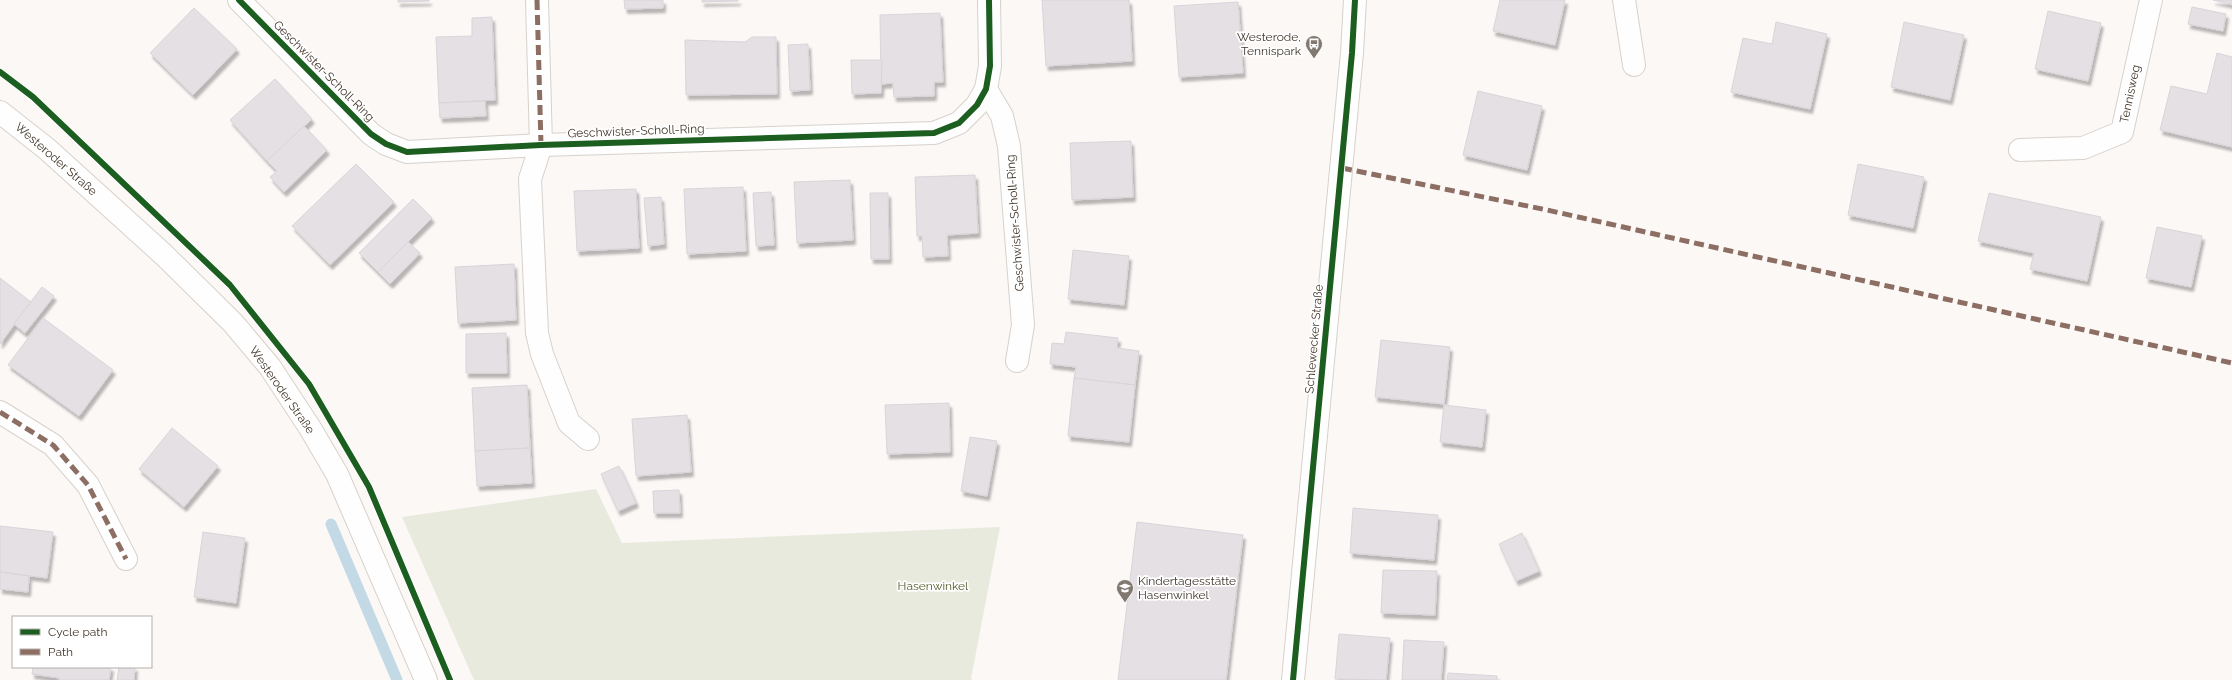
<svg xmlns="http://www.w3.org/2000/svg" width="2232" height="680" font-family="Raleway,sans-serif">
	<defs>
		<filter id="shadow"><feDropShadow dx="2.5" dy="4.5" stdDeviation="1" flood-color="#0004"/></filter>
	</defs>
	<rect width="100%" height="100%" fill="#fbf8f6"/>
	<polygon fill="#e9eade" points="596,489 622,543 1000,527 971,679 973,680 474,680 402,517"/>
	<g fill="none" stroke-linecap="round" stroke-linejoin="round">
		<polyline stroke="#c3d9e5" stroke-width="11" points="331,524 397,680"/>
	</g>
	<g fill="#e4e0e4" stroke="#d8d4d9" filter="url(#shadow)">
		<polygon points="398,0 429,0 429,1 398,2"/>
		<polygon points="624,0 663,0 663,8 625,9"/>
		<polygon points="702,0 738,0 738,1 702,2"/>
		<polygon points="1042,0 1129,0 1132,61 1046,66"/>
		<polygon points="1500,0 1565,0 1555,45 1493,31"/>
		<polygon points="2213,0 2232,0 2232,4"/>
		<polygon points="1238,2 1243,73 1179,77 1174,6"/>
		<polygon points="2192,7 2226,14 2223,31 2188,24"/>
		<polygon points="194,8 237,49 193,95 150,53"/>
		<polygon points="2048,11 2101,23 2088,81 2035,69"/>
		<polygon points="940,13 943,82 934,82 934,96 894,97 893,83 881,84 880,15"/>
		<polygon points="492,17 495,100 439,103 436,37 472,36 472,18"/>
		<polygon points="1776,22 1827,34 1810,109 1731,92 1743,38 1772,44"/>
		<polygon points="1904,22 1964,35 1950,100 1891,87"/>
		<polygon points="752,37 776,37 777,94 686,95 685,40 745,42"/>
		<polygon points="808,44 810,90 790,91 788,45"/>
		<polygon points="2217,53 2232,57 2232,147 2160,130 2171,86 2207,94"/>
		<polygon points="851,60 882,60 881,93 852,94"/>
		<polygon points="275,79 312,119 267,161 230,120"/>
		<polygon points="1478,91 1542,106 1527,170 1463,155"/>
		<polygon points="485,101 486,116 440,118 439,103"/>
		<polygon points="304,126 327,150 284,192 270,177 277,171 267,161"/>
		<polygon points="1131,141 1133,197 1072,200 1070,143"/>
		<polygon points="356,164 394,202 330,265 292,226"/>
		<polygon points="1858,164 1924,177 1913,228 1848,215"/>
		<polygon points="975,175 978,233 947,235 948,256 923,257 922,236 917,236 915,177"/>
		<polygon points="850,180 853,240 797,243 794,182"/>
		<polygon points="743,187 746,251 687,254 684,189"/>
		<polygon points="636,189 639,248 577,251 574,191"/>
		<polygon points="771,192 774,245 756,246 753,193"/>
		<polygon points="870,193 888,193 889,259 871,259"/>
		<polygon points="1989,193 2101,217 2087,281 2030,269 2034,253 1978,241"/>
		<polygon points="661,197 664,244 648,246 644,198"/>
		<polygon points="413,199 432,218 378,272 359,253"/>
		<polygon points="2157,227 2202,236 2191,287 2146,278"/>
		<polygon points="408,242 420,253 390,284 378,272"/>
		<polygon points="1073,250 1129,256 1124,305 1068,299"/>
		<polygon points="514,264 516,320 458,323 455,267"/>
		<polygon points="0,278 31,302 0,344"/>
		<polygon points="42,287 54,296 25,333 14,324"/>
		<polygon points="43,318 113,370 79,416 8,365"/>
		<polygon points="1066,332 1118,338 1117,348 1139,351 1135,385 1074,378 1076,367 1050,364 1052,343 1064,344"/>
		<polygon points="506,333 507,373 466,373 466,334"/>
		<polygon points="1381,340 1450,347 1444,404 1375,397"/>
		<polygon points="1074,378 1135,385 1129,442 1068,436"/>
		<polygon points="527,385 530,448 475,451 472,388"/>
		<polygon points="949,403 950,452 887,454 885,405"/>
		<polygon points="1444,405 1486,410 1482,447 1440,442"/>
		<polygon points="687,415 691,472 636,476 632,419"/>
		<polygon points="172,428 218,466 184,507 139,469"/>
		<polygon points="970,437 997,441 987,496 961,491"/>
		<polygon points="530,448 532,483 477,486 475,451"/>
		<polygon points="619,466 636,503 618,511 601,474"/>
		<polygon points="679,490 680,513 654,513 653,491"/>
		<polygon points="1353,508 1438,515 1434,560 1350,553"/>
		<polygon points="1137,522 1243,535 1226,680 1118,680"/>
		<polygon points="0,526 53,532 47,578 0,572"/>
		<polygon points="203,532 245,538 236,603 194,597"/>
		<polygon points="1522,533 1539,571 1516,581 1499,544"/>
		<polygon points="1383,570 1437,571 1435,615 1381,613"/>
		<polygon points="0,572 29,576 28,592 0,589"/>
		<polygon points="1339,634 1390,638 1386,680 1335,679"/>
		<polygon points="1404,640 1444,642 1441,680 1402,680"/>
		<polygon points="33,667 111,667 109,680 59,680 59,678 32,674"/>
		<polygon points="119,667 135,667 134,680 117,680"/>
		<polygon points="1448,673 1497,676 1497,680 1447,680"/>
	</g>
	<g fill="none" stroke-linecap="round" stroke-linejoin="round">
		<defs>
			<g id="street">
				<polyline points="239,0 371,134 386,144 407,152 541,145 934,133 959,123 977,105 986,89 990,66 989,0"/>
				<polyline points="537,0 541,145 530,179 537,333 542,354 569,423 588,439"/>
				<polyline points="1624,0 1634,65"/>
				<polyline points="986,89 1002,116 1009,146 1023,325 1017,361"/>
				<polyline points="2020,150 2083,148 2122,132 2151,0"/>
				<polyline points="0,412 53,445 88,485 126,559"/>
			</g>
			<g id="secondary">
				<polyline points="0,112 47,149 164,255 233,323 270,367 310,428 337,474 426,680"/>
				<polyline points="1293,680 1352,53 1355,0"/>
			</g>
		</defs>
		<use href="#street" stroke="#d8d1cb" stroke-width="24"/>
		<use href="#secondary" stroke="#d8d1cb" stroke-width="24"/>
		<use href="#street" stroke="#fefefe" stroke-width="22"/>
		<use href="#secondary" stroke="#fefefe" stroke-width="22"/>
		<g stroke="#8d6e63" stroke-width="5" stroke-dasharray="10 5" stroke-linecap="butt">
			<polyline points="537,0 541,145"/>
			<polyline points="1342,168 1547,210 2232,363"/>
			<polyline points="0,412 53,445 88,485 126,559"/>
		</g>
		<defs>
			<g id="cycleway">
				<polyline points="239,0 371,134 386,144 407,152 541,145 934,133 959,123 977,105 986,89 990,66 989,0"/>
				<polyline points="0,72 33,97 230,285 309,384 369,487 450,680"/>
				<polyline points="1293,680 1352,53 1355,0"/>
			</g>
		</defs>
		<use href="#cycleway" stroke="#fff" stroke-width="8"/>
		<use href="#cycleway" stroke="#1b5e20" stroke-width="6"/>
	</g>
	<defs>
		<symbol id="bus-pin" viewBox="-11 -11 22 30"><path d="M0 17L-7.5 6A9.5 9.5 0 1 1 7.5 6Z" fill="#817971" stroke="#fff"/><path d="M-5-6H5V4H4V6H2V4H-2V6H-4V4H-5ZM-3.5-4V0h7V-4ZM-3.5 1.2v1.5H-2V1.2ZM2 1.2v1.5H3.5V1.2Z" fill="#fff"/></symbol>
		<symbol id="school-pin" viewBox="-11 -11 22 30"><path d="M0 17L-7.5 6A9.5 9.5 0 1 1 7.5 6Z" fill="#817971" stroke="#fff"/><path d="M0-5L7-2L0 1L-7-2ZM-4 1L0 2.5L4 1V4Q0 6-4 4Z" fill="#fff"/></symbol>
	</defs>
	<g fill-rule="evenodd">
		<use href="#bus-pin" x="1304" y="34" width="20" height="27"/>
		<use href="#school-pin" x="1115" y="578" width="20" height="27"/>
	</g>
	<g text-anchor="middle" stroke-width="3.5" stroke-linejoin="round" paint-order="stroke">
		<g font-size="12" fill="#40352a" stroke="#fff" text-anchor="end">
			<text x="1301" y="41">Westerode,<tspan x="1301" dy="14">Tennispark</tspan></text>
			<text x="1138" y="585" text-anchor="start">Kindertagesstätte<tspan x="1138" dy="14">Hasenwinkel</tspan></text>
		</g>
		<g font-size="12" fill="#40352a" stroke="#fff">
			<text transform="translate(324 71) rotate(45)" y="4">Geschwister-Scholl-Ring</text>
			<text transform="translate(2130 94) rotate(-78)" y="4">Tennisweg</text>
			<text transform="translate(636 131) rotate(-2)" y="4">Geschwister-Scholl-Ring</text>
			<text transform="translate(56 159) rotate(41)" y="4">Westeroder Straße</text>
			<text transform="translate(1015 223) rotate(-94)" y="4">Geschwister-Scholl-Ring</text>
			<text transform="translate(1314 339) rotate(-85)" y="4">Schlewecker Straße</text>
			<text transform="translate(282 390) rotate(55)" y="4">Westeroder Straße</text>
		</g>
		<g font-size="12" fill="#525c2a" stroke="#fff">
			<text x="933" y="590">Hasenwinkel</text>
		</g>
	</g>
	<rect x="12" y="616" width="140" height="52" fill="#ffffff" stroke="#b3aeaa"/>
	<rect x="20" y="629" width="20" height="6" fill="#1b5e20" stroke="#b3aeaa"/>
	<text x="48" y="636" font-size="12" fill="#40352a">Cycle path</text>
	<rect x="20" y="649" width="20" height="6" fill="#8d6e63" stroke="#b3aeaa"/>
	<text x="48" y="656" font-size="12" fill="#40352a">Path</text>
</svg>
